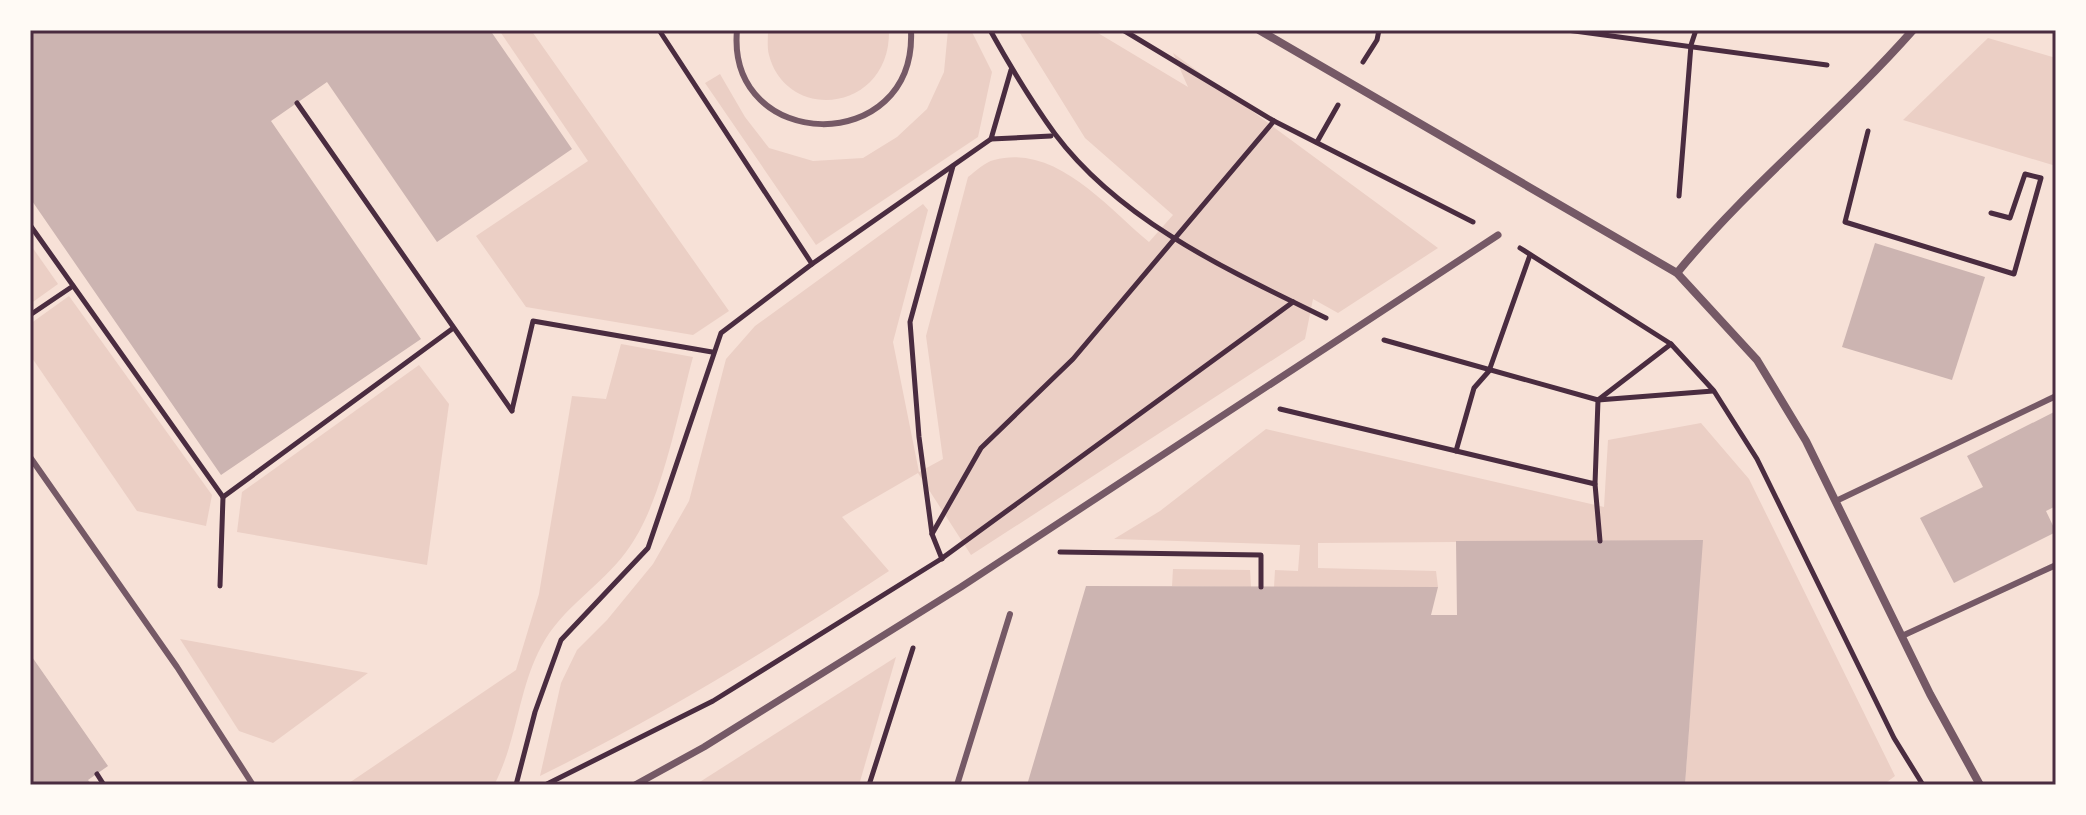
<svg xmlns="http://www.w3.org/2000/svg" width="2086" height="815" font-family="Georgia,serif">
	<rect width="100%" height="100%" fill="#f7e1d7"/>
	<g fill="#ebcfc5">
		<polygon points="499,30 531,30 729,311 693,335 526,307 476,236 588,161"/>
		<path d="M 768,30 L 889,30 C 891,112 787,124 769,55 C 767,48 768,38 768,30 Z"/>
		<polygon points="948,30 971,30 992,72 978,137 816,245 705,83 720,74 745,117 769,148 813,161 863,158 897,137 927,109 944,72"/>
		<path d="M 1018,30 L 1093,30 L 1188,87 L 1173,53 L 1438,248 L 1338,313 L 1313,299 L 1305,339 L 971,555 L 918,473 L 842,517 L 889,571 C 775,646 662,716 540,776 L 561,683 L 577,650 L 607,620 L 653,564 L 689,501 L 726,359 L 755,326 L 923,204 L 928,210 L 893,342 L 919,472 L 943,459 L 926,336 L 968,177 C 976,171 985,162 994,160 C 1055,143 1107,207 1149,242 L 1173,215 L 1085,138 Z"/>
		<polygon points="1988,38 2056,58 2056,166 1903,120"/>
		<polygon points="30,244 58,284 30,304"/>
		<polygon points="69,296 212,495 206,526 137,511 30,355 30,324"/>
		<path d="M 621,344 L 693,357 C 677,415 662,505 626,552 C 601,586 561,608 541,647 C 518,690 517,742 494,785 L 346,785 L 516,670 L 539,594 L 572,396 L 606,399 Z"/>
		<polygon points="419,365 449,404 427,565 237,532 242,492"/>
		<polygon points="1701,423 1749,479 1895,776 1883,785 1685,785 1702,540 1318,543 1318,568 1436,571 1438,587 1274,587 1275,570 1298,571 1300,545 1114,539 1160,511 1266,429 1604,507 1608,440"/>
		<polygon points="1173,569 1250,570 1251,587 1172,586"/>
		<polygon points="180,639 368,673 273,743 239,731"/>
		<polygon points="896,657 859,785 695,785"/>
	</g>
	<g fill="#ccb4b1">
		<polygon points="30,30 490,30 572,149 437,242 327,82 271,121 421,339 221,475 30,198"/>
		<polygon points="1875,243 1985,277 1952,380 1842,347"/>
		<polygon points="2056,411 2056,506 2046,511 2056,532 1954,583 1920,518 1983,487 1967,456"/>
		<polygon points="1703,540 1685,785 1027,785 1086,586 1438,587 1431,615 1457,615 1456,541"/>
		<polygon points="30,654 108,766 88,780 92,785 30,785"/>
	</g>
	<g fill="none" stroke-linecap="round" stroke-linejoin="round">
		<g stroke="#4a2c40" stroke-width="5">
			<polyline points="659,30 812,264 991,139"/>
			<path d="M 990,30 C 1010,66 1031,101 1055,134 C 1121,222 1230,271 1326,318"/>
			<polyline points="1123,30 1274,121 1473,222"/>
			<polyline points="1567,30 1827,65"/>
			<polyline points="1363,62 1377,40 1379,30"/>
			<polyline points="1011,70 991,139 1051,136"/>
			<polyline points="297,103 512,411"/>
			<polyline points="1868,131 1845,222 2014,274 2041,178 2025,174 2010,218 1991,213"/>
			<polyline points="1317,142 1338,105"/>
			<polyline points="1679,196 1691,45 1696,30"/>
			<polyline points="30,225 223,497 452,329"/>
			<polyline points="1520,248 1671,344 1714,391 1757,459 1894,738 1923,785"/>
			<polyline points="30,315 73,286"/>
			<polyline points="1384,340 1598,400 1713,391"/>
			<polyline points="1280,409 1595,484 1598,400 1671,344"/>
			<polyline points="512,410 533,321 712,352"/>
			<polyline points="1456,451 1474,388 1489,371 1530,255"/>
			<polyline points="1595,484 1600,541"/>
			<polyline points="932,534 981,448 1073,359 1274,121"/>
			<polyline points="1060,552 1261,555 1261,587"/>
			<polyline points="942,559 932,534 919,437 910,322 953,166"/>
			<polyline points="220,586 223,497"/>
			<polyline points="97,774 104,785"/>
			<polyline points="516,785 535,712 561,640 648,548 721,333 812,264"/>
			<polyline points="545,785 713,701 941,559 1293,302"/>
			<polyline points="869,785 913,648"/>
		</g>
		<g stroke="#755966" stroke-width="6">
			<path d="M 737,30 C 726,153 917,158 911,30"/>
			<polyline points="30,457 177,667 253,785"/>
			<polyline points="1836,501 2056,396"/>
			<polyline points="1902,636 2056,565"/>
			<polyline points="957,785 1010,614"/>
		</g>
		<polyline stroke="#755966" stroke-width="7" points="635,785 704,747 961,587 1498,235"/>
		<g stroke="#755966" stroke-width="8">
			<polyline points="1259,30 1677,273 1757,360 1806,441 1930,694 1980,785"/>
			<path d="M 1677,273 C 1749,185 1838,115 1913,30"/>
		</g>
	</g>
	<rect width="2086" height="815" fill="none" stroke="#fffaf5" stroke-width="64"/>
	<rect x="32" y="32" width="2022" height="751" fill="none" stroke="#4a2c40" stroke-width="3"/>
</svg>
